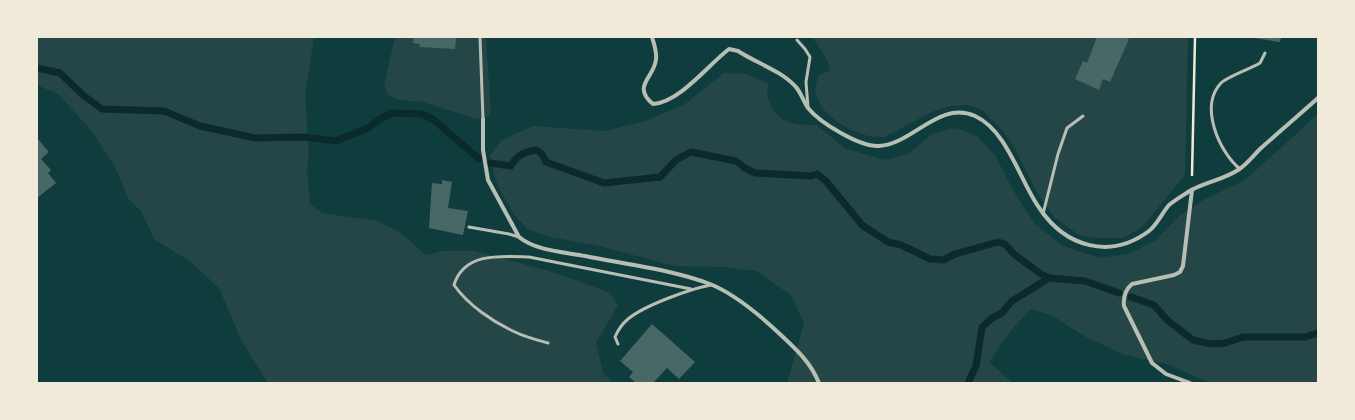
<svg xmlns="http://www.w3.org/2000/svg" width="1355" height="420" font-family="Helvetica,sans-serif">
	<rect width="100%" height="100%" fill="#0f3d3e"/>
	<g fill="#244646">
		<polygon points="37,37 314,37 305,96 309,151 307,171 310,204 322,213 377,221 400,232 426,255 443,251 475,251 549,271 589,285 610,293 618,305 596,343 603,373 613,383 268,383 242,342 219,288 191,262 154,239 141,211 128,198 115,167 92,131 58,94 37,85"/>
		<polygon points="395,37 486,37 491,113 487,117 476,119 423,102 401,100 389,96 384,85"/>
		<polygon points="812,37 1188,37 1185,175 1142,227 1123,238 1094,238 1079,235 1054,217 1038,194 1014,147 1002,130 981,109 966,105 950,106 934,111 884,137 868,136 851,130 836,121 822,108 815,92 818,75 830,71 827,59"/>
		<path d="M 724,73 L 746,74 L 769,84 C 766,93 767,96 771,105 C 779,124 797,125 816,125 L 846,149 L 885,160 L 908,154 L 933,133 L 956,128 L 977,136 L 995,155 L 1014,192 L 1035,224 L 1063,246 L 1100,258 L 1129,254 L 1156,240 L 1180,215 L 1205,199 L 1245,180 L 1318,114 L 1318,383 L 1209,383 L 1170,365 L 1122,354 L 1084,336 L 1053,316 L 1031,309 L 1013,328 L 989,362 L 1013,383 L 787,383 L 804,324 L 791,295 L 756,271 L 724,267 L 675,266 L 595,245 L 550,237 L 527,229 L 513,213 L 500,190 L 494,175 L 490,155 L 502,140 L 533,126 L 604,131 L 646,121 L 685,104 Z"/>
	</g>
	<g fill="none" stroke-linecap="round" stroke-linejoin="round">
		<g stroke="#0a2a2b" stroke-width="7">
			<polyline points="37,68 60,73 84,96 102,109 164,111 200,126 255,138 305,137 336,141 368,128 380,119 392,113 422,114 434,120 479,159"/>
			<path d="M 490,163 L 511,166 C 517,155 524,152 536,150 L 542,154 L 546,162 L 604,183 L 660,177 L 676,160 L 691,152 L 736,161 L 745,168 L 755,173 L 811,176 L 817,174 L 826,181 L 862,225 L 888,242 L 901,245 L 930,259 L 943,260 L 955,254 L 998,242 L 1005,244 L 1015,255 L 1041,274 L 1049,278 L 1085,281 L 1119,293"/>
			<polyline points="1131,297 1154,305 1167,320 1193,340 1211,344 1225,343 1243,337 1305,337 1318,333"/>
			<polyline points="968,383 976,366 982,327 992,318 1002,313 1012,301 1049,278"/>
		</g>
	</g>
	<g fill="#486865">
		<polygon points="414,37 456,37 455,49 419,47 420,44 413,43"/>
		<polygon points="1097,37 1124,37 1129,39 1110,82 1103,79 1099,90 1075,79 1083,61 1087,63"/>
		<polygon points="1248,37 1281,37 1280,42"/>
		<polygon points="37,138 49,152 41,159 51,170 48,173 56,183 37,198"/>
		<polygon points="442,180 452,182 448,208 468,211 463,235 429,228 432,183 442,184"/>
		<polygon points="652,324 695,362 679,379 667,368 653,383 636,383 629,377 633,372 620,361"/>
	</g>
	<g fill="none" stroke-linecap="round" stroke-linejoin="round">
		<polyline stroke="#f1e9da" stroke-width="2.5" points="1192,175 1195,37"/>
		<g stroke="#b8beb3" stroke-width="3">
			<polyline points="480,37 483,119"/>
			<polyline points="797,40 805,49 810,57 806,82 808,107"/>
			<path d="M 1240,169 C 1219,152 1199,106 1221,83 C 1227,77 1252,68 1260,63 L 1265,53"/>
			<polyline points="1043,214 1058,154 1067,128 1083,116"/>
			<polyline points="469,227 509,234 519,237"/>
			<path d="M 548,343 C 537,340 525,337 515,332 C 493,322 468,305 454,285 C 464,252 501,256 529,257 L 691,289"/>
			<path d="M 618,344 L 615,337 C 618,330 622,324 628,319 C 645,305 690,289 711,285"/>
		</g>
		<g stroke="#b8beb3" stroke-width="4">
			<path d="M 652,37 C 654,44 657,52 656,59 C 655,77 631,86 653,104 C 680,102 708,65 729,49 L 738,51 C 756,63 780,70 795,86 C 801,92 803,101 808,108 C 820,123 860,147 879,146 C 913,144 939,100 975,116 C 1008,131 1020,182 1040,209 C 1066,247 1110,260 1149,231 C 1157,225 1162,213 1169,205 C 1175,200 1182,196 1188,192 C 1202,183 1223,180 1238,170 C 1246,165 1253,156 1260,149 C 1279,132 1299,115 1318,98"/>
			<path d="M 483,119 L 483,150 L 488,180 L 519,237 C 536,251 564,252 585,256 C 625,264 674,270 710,284 C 735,294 763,318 782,336 C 797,350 811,363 819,383"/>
			<path d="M 1190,383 L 1166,374 L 1152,363 L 1124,306 C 1123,297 1125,290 1132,284 L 1174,275 L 1180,272 L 1183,266 L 1192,190"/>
		</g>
	</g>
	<rect width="1355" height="420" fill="none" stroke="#f1e9da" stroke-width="76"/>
</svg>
